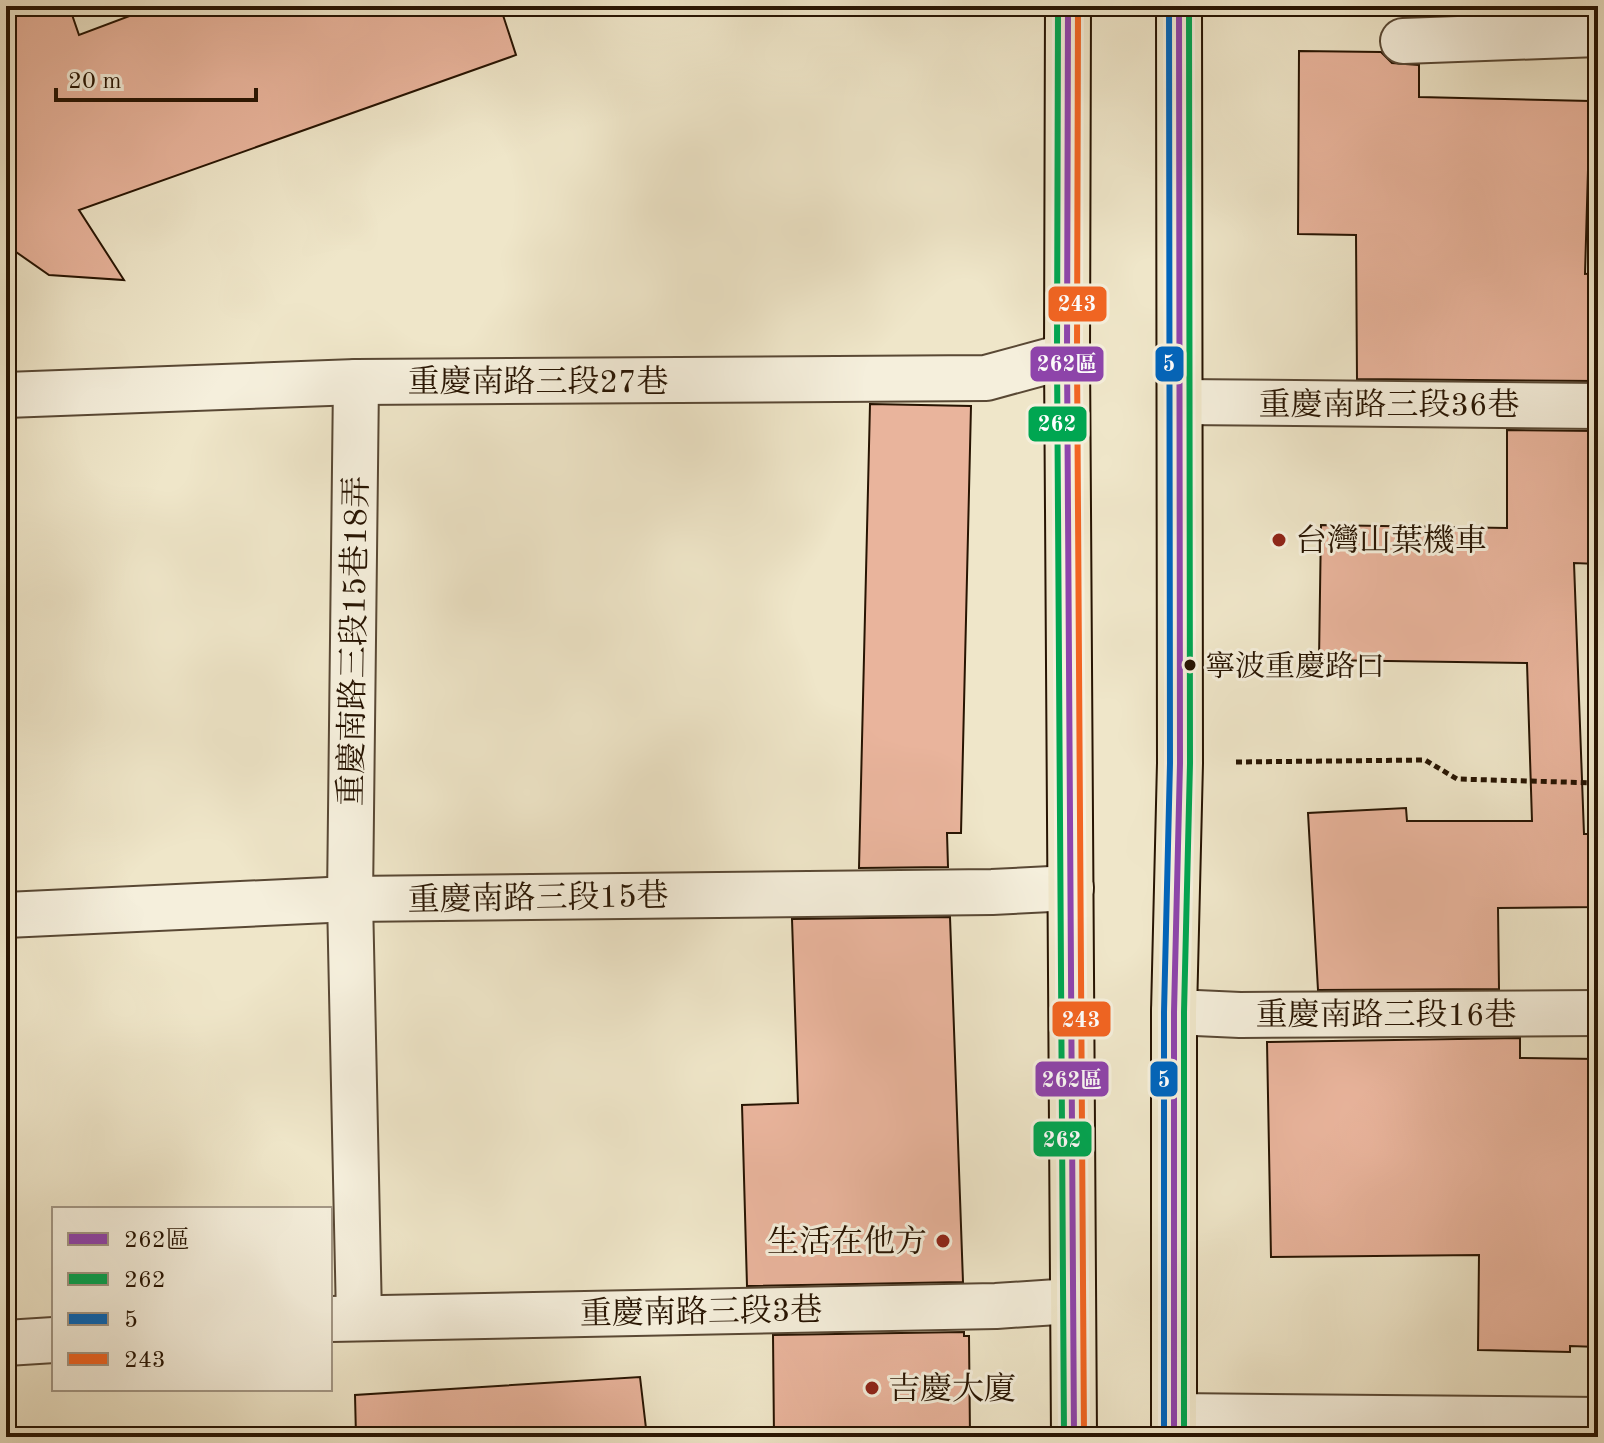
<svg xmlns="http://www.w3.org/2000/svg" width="1604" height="1443" font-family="'Old Standard TT','Noto Serif TC',serif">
	<rect width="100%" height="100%" fill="#efe6c9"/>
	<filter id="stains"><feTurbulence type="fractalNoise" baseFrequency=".0025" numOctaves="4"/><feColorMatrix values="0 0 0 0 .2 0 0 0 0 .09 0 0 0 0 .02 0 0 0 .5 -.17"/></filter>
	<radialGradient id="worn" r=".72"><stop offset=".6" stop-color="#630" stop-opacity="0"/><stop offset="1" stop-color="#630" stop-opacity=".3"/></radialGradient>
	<g fill="#e9b49c" stroke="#271402" stroke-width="2">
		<polygon points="6,6 69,6 79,35 156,6 500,6 516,55 79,210 124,280 49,275 6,245"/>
		<polygon points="1299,51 1381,52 1392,63 1419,65 1419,97 1590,101 1585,274 1598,273 1598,381 1357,379 1356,235 1298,234"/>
		<polygon points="870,404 971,406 961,833 947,833 948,867 859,868"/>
		<polygon points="1507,430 1598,431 1598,564 1574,563 1584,834 1598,834 1598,907 1498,908 1499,989 1318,990 1308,813 1406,808 1407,821 1532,821 1527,663 1319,660 1321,525 1507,528"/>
		<polygon points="950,917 963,1282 747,1286 742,1105 798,1103 792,919"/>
		<polygon points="1520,1038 1520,1058 1598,1059 1598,1347 1570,1346 1570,1352 1478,1350 1479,1255 1271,1257 1267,1042"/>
		<polygon points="964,1332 964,1336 969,1336 970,1437 774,1437 773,1335"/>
		<polygon points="640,1377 647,1437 356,1437 355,1395"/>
	</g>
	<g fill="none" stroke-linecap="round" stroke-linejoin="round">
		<defs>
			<g id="minor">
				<polyline points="1403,41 1598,34"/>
				<polyline points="356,382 350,899 359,1317"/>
				<polyline points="6,395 356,382 986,378 1067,356"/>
				<polyline points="1181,402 1598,406"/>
				<polyline points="6,915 350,899 992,892 1071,888"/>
				<polyline points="1174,1012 1240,1015 1598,1013"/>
				<polyline points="331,1319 996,1306 1072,1301"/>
				<polyline points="6,1343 54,1340"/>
				<polyline points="1174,1416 1598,1420"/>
			</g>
			<g id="major">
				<polyline points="1068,6 1067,356 1074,1437"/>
				<polyline points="1174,1437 1174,1012 1180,763 1179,6"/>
			</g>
		</defs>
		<use href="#minor" stroke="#594834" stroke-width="48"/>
		<use href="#major" stroke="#271402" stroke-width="48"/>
		<polyline stroke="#271402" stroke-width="5" stroke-dasharray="6 4" stroke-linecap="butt" points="1236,762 1425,760 1457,779 1598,783"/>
		<use href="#minor" stroke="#f5efdc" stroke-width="44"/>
		<use href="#major" stroke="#efe6c9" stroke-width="44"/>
		<defs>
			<g id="bus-1">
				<polyline points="1068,6 1067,356 1074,1437"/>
				<polyline points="1174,1437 1174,1012 1180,763 1179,6"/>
			</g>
			<g id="bus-2">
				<polyline points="1058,6 1057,356 1064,1437"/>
				<polyline points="1184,1437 1184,1012 1190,763 1189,6"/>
			</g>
			<polyline id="bus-3" points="1164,1437 1164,1012 1170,763 1169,6"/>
			<polyline id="bus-4" points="1078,6 1077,356 1084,1437"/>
		</defs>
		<use href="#bus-1" stroke="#f5efdc" stroke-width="12"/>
		<use href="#bus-2" stroke="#f5efdc" stroke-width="12"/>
		<use href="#bus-3" stroke="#f5efdc" stroke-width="12"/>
		<use href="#bus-4" stroke="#f5efdc" stroke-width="12"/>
		<use href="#bus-1" stroke="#8e44ad" stroke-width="6"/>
		<use href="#bus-2" stroke="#00a651" stroke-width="6"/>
		<use href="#bus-3" stroke="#0065bd" stroke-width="6"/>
		<use href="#bus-4" stroke="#f26522" stroke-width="6"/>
	</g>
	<g fill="#8f2418" stroke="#f5efdc" stroke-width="3">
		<circle cx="1279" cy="540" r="8"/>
		<circle cx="943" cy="1241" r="8"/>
		<circle cx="872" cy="1388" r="8"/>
	</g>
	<circle fill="#271402" stroke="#f5efdc" stroke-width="3" cx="1190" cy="665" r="7"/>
	<g text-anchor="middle" stroke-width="6" stroke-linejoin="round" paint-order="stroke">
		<g font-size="30" fill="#271402" stroke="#f5efdc" text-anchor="start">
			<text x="1205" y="676">寧波重慶路口</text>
		</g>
		<g font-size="32" fill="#271402" stroke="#f5efdc">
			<text x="538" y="392">重慶南路三段27巷</text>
			<text x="1389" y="415">重慶南路三段36巷</text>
			<text transform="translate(353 641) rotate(-89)" y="11">重慶南路三段15巷18弄</text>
			<text transform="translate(538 897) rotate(-1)" y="11">重慶南路三段15巷</text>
			<text x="1386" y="1025">重慶南路三段16巷</text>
			<text transform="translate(701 1311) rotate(-1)" y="11">重慶南路三段3巷</text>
		</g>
		<g font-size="32" fill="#271402" stroke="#f5efdc" text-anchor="start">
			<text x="1295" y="551">台灣山葉機車</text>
			<text x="927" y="1252" text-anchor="end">生活在他方</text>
			<text x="888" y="1399">吉慶大廈</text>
		</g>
	</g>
	<g stroke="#f5efdc" stroke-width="3">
		<rect x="1047" y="285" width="61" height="38" rx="8" fill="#f26522"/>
		<rect x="1029" y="345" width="76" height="38" rx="8" fill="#8e44ad"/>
		<rect x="1154" y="345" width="31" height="38" rx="8" fill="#0065bd"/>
		<rect x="1027" y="405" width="61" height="38" rx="8" fill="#00a651"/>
		<rect x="1051" y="1000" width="61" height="38" rx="8" fill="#f26522"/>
		<rect x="1149" y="1060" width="30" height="38" rx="8" fill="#0065bd"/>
		<rect x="1034" y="1060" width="76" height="38" rx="8" fill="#8e44ad"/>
		<rect x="1032" y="1120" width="61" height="38" rx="8" fill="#00a651"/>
	</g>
	<g font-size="22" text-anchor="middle" font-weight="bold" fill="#fff">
		<text x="1077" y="311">243</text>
		<text x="1067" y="371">262區</text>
		<text x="1169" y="371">5</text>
		<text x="1057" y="431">262</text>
		<text x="1081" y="1027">243</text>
		<text x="1164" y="1087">5</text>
		<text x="1072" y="1087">262區</text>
		<text x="1062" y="1147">262</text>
	</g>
	<rect width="1604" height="1443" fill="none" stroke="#efe6c9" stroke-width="32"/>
	<rect x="8" y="8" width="1588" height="1427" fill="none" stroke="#271402" stroke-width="4"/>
	<rect x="16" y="16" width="1572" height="1411" fill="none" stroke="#271402" stroke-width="2"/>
	<rect x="52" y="1207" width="280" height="184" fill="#f5efdc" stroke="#a39785" stroke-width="2"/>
	<rect x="68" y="1233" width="40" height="12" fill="#8e44ad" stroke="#a39785" stroke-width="2"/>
	<text x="124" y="1247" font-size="24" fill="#271402">262區</text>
	<rect x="68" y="1273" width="40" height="12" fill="#00a651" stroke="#a39785" stroke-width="2"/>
	<text x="124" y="1287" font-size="24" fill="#271402">262</text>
	<rect x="68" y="1313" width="40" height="12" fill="#0065bd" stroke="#a39785" stroke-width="2"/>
	<text x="124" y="1327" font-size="24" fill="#271402">5</text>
	<rect x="68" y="1353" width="40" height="12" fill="#f26522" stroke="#a39785" stroke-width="2"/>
	<text x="124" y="1367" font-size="24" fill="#271402">243</text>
	<path d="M56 88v12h200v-12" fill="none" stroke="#271402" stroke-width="4"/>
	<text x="68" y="88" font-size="24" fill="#271402" stroke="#f5efdc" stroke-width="6" paint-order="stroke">20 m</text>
	<rect width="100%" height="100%" filter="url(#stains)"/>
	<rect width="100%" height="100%" fill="url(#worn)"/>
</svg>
